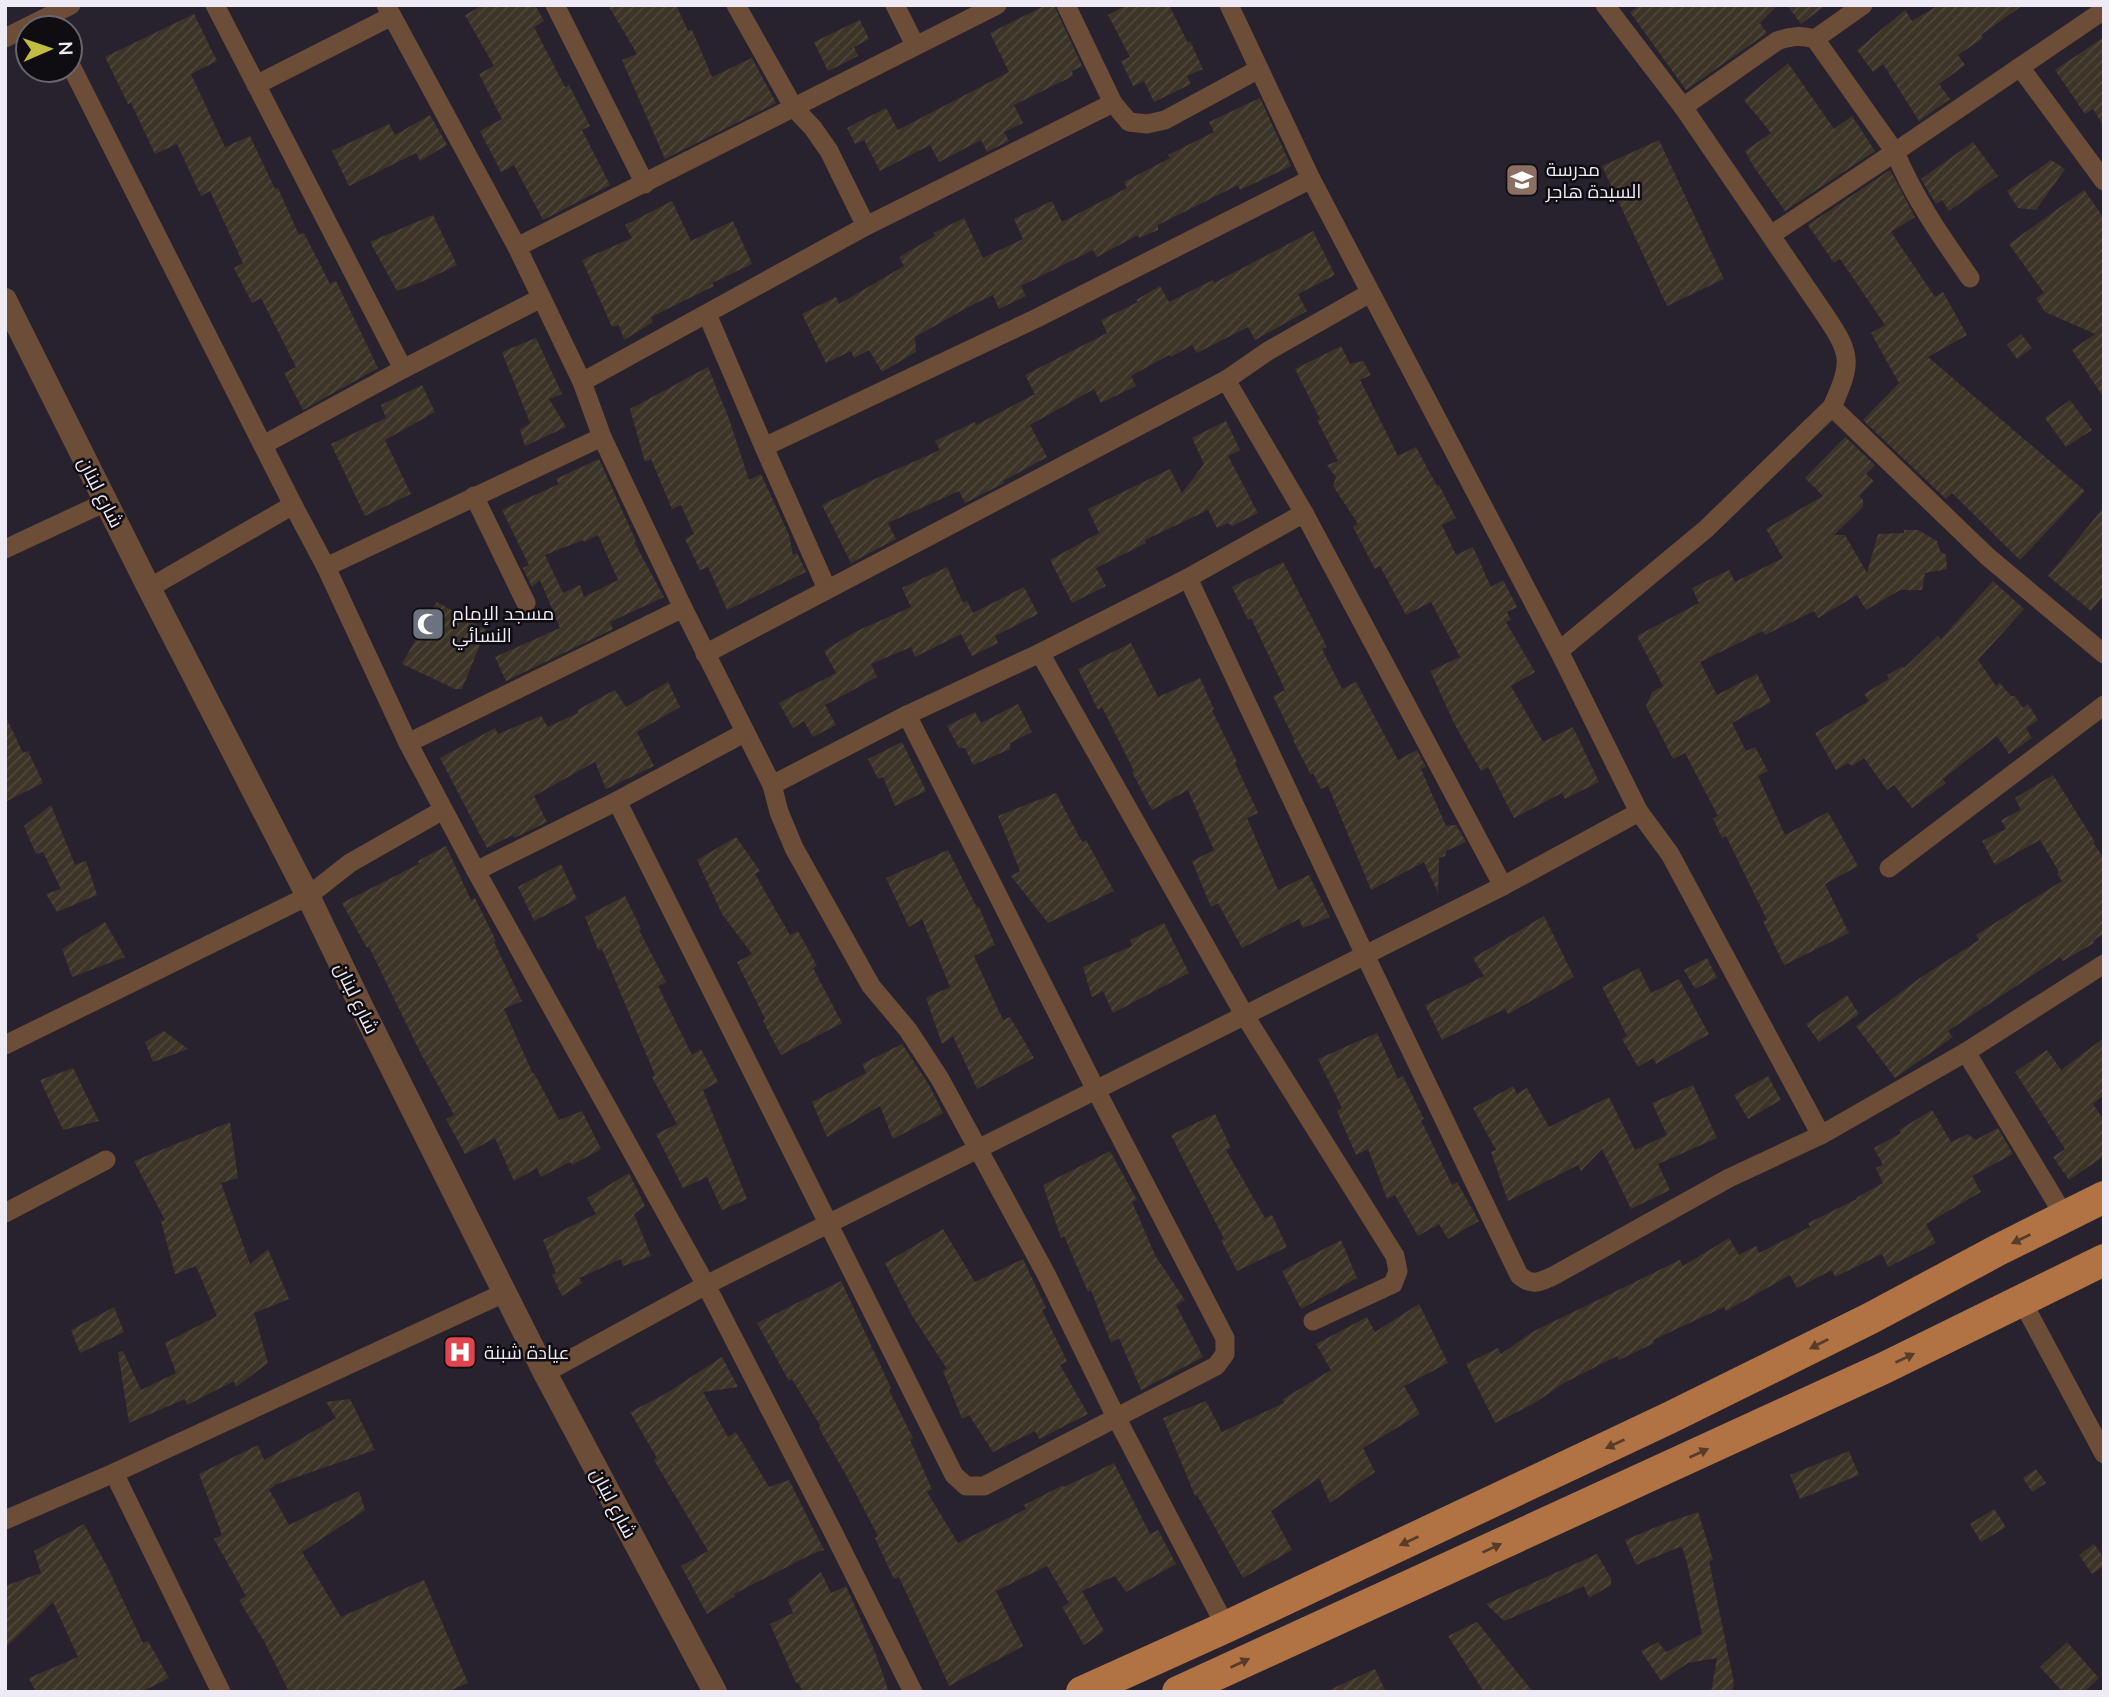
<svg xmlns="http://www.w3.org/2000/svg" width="2109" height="1697" font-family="'Nunito Sans',Cairo,sans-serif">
	<defs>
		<pattern id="building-hatch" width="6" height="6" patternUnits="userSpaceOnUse" patternTransform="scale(1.75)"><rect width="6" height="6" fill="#3d3428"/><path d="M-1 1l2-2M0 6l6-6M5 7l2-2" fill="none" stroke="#50483d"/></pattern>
	</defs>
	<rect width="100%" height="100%" fill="#27222e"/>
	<g fill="url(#building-hatch)" fill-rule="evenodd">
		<polygon points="483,5 535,5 544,21 534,27 565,87 569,85 590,126 582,130 610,185 543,220 514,165 501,172 480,131 502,119 479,74 494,66 465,15"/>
		<polygon points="608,5 676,5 688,31 692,30 712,77 752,58 776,103 665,159 622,60 637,54"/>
		<polygon points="1046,5 1054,5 1082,66 1072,71 1073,76 1014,105 1023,123 1004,132 1009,141 987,152 981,140 939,162 930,145 880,171 864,140 855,144 847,128 886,108 898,130 1009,72 990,33"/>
		<polygon points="1127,5 1169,5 1188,43 1190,41 1203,69 1187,76 1191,84 1154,102 1144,81 1133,86 1121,61 1130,57 1108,15"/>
		<polygon points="1640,5 1778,5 1760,23 1767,33 1686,90 1630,12"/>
		<polygon points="1787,5 1826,5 1801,24"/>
		<polygon points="1939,5 2023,5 1981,35 1983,38 1958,55 1965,65 1939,84 1950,99 1919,121 1883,64 1873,72 1857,50 1905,10 1912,21"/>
		<polygon points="194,14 217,61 191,74 225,147 250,136 275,189 278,188 299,235 304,233 330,284 336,281 378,368 303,410 284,373 296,367 261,298 252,303 234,268 243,263 210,191 201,196 177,144 155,154 131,103 128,104 105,57"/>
		<polygon points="860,20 869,39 854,47 858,56 828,71 814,42"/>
		<polygon points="2104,37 2104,127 2093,109 2085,114 2055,70"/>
		<polygon points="1788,63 1834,129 1852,116 1875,151 1785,211 1754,167 1745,151 1771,133 1744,100"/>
		<polygon points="1260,98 1291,166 1240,190 1238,185 1158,225 1158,230 1139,238 1138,235 1097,257 1093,250 1021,286 1026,296 999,309 993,295 968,307 915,337 916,352 882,372 869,350 854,358 851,351 826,363 802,314 836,297 839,304 904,266 899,257 935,236 933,233 964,218 983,258 1023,239 1014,219 1052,201 1062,222 1127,188 1124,182 1170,158 1168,155 1214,132 1209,122"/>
		<polygon points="430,115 447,145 420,161 416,153 349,186 332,151 389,124 395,135"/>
		<polygon points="1659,140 1724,279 1667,306 1602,166"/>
		<polygon points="1973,142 1998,176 1949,211 1942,200 1936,204 1921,179"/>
		<polygon points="2051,160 2065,169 2036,210 2018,208 2007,191"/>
		<polygon points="1890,170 1915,217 1891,232 1935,297 1943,292 1967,335 1928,357 2085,491 2020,560 1952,493 1946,499 1863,420 1899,383 1871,333 1885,325 1840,259 1834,263 1808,225"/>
		<polygon points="2084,190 2104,218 2104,398 2072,350 2095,334 2045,312 2036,298 2044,293 2009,244"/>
		<polygon points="672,201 691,241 733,221 752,264 712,283 714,286 651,317 653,322 624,340 619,325 612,327 582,260 632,238 625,225"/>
		<polygon points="433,215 457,265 426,280 397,291 370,242"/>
		<polygon points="1313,231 1335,275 1298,294 1307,311 1255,340 1248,327 1197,353 1192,345 1171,357 1169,355 1131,376 1136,386 1101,403 1094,389 1030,425 1047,457 1003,481 1004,483 965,503 959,491 888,523 896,539 851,563 822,505 877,478 940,450 935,441 975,422 976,425 1035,394 1025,375 1107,333 1101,320 1138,302 1136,300 1160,286 1169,302 1213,280 1214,283"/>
		<polygon points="2021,334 2032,348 2017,359 2007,345"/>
		<polygon points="536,338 562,394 549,399 566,427 525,446 520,430 530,423 502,352"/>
		<polygon points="1341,346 1350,364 1363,361 1371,375 1360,380 1398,456 1416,447 1437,486 1439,485 1456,518 1442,525 1456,555 1473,547 1491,587 1503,580 1517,607 1507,612 1511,620 1506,622 1535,672 1511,686 1543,742 1573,727 1599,782 1565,799 1562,793 1514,818 1488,767 1481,771 1456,727 1430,671 1460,657 1431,602 1406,615 1380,566 1375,569 1353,527 1358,524 1333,486 1336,477 1327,465 1338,461 1317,420 1320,419 1295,369"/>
		<polygon points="708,367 729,419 749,480 761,474 789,535 793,555 797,553 806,572 727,610 708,567 700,570 685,539 694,534 681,505 672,509 651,459 645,462 630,409"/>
		<polygon points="422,385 435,412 385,440 411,494 365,516 331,444 386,418 381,405"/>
		<polygon points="2070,400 2092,430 2066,447 2045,418"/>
		<polygon points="1226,421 1240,450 1228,456 1258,513 1232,526 1228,523 1217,528 1208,510 1145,540 1146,543 1096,568 1106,586 1072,603 1050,560 1099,533 1088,509 1170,469 1182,493 1204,464 1192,438"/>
		<polygon points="1845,437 1875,465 1866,474 1874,481 1859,496 1863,500 1863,507 1834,535 1845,535 1867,573 1878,534 1904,533 1904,530 1918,530 1937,541 1940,551 1946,555 1947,569 1925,573 1922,590 1900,590 1866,610 1857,595 1818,618 1814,611 1765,635 1763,631 1700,662 1717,695 1757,674 1771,702 1732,723 1746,751 1755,747 1768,771 1758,776 1785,835 1828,812 1858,866 1825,884 1849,933 1784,965 1763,921 1767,920 1726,836 1722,838 1713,818 1718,816 1685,753 1673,759 1646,706 1652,692 1663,686 1637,636 1699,603 1692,588 1729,570 1735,582 1783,558 1766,529 1823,496 1805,478"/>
		<path d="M 599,459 L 636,541 L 634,542 L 664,597 L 610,622 L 613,629 L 506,681 L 495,657 L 560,628 L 540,580 L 532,587 L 523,568 L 529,565 L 502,510 L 559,484 L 556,479 ZM 598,535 L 618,580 L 584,597 L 580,585 L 563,593 L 545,555 L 583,540 L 584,542 Z"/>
		<polygon points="2104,507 2104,595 2091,611 2048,576"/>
		<polygon points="1283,562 1327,647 1322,649 1342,689 1356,682 1398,760 1417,750 1426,767 1421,769 1446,826 1456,825 1466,842 1446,851 1445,856 1439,858 1438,893 1424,862 1371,890 1328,786 1321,789 1313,773 1311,775 1293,740 1294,739 1273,696 1285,690 1251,618 1248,620 1232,587"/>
		<polygon points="947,567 963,603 967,601 973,613 1024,587 1038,614 995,636 998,643 972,656 961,634 915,657 911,647 871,664 877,677 825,705 836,725 813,737 804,721 793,728 779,703 836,673 824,651 855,632 911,607 902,588"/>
		<polygon points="1993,581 2024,609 1978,660 1996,686 2000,683 2011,696 2015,696 2023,708 2028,704 2038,720 2026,728 2032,738 2009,754 1997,736 1943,779 1946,783 1912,808 1894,785 1887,790 1864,758 1852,766 1848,763 1836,770 1815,733 1869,701 1864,694 1889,679 1887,675 1903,666 1904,668 1938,636 1941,639"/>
		<polygon points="437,602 486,630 462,689 455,689 402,664"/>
		<polygon points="1131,643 1158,697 1200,678 1214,709 1212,710 1237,762 1235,763 1258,813 1247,818 1278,890 1309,875 1330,917 1303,928 1299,919 1242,948 1218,903 1211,907 1192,861 1214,850 1188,790 1152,810 1132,772 1134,771 1102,707 1098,710 1078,669"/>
		<polygon points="668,682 680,707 637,732 654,766 606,789 595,762 534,796 547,822 514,838 513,835 487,848 440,758 495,728 498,734 541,716 548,727 578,713 577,710 615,690 626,707"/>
		<polygon points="1018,704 1032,732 1010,743 1010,749 973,765 965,748 959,748 947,726 975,712 981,723"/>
		<polygon points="5,715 23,753 28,751 43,783 5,802"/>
		<polygon points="902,742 926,791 895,806 883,777 878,779 868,759"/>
		<polygon points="2053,775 2095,842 2093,843 2104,858 2104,933 2093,941 2094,943 2063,961 2060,957 1948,1031 1953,1037 1895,1078 1856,1026 1920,978 1979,940 1976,935 2062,881 2057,874 2059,872 2040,840 1995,865 1982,841 2006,829 2001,820 2021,810 2015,798"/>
		<polygon points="1056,793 1082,842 1086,840 1114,891 1048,923 1011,876 1020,871 998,816"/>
		<polygon points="51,805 75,865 86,861 97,895 57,912 46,894 61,889 43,852 36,854 24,826"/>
		<polygon points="736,837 760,871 755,874 790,935 798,931 817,966 813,968 842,1023 781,1055 763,1021 765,1019 737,962 752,954 722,914 697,860"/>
		<polygon points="446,846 471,900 475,898 496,941 494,942 522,1001 504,1009 533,1074 534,1073 559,1120 582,1111 601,1149 572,1165 570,1162 541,1177 537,1168 514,1181 495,1138 465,1154 446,1119 454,1115 419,1050 369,947 367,948 342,903 419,864 418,861"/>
		<polygon points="948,850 977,908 979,907 995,945 974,956 1003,1020 1010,1017 1034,1058 977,1089 953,1036 942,1044 926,998 950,987 922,919 909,927 886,878"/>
		<polygon points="561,864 577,899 534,921 518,887"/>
		<polygon points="625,896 641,929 639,930 666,982 658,986 692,1055 701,1049 718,1082 703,1090 747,1199 722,1210 707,1177 683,1188 656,1134 677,1124 652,1077 655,1075 602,949 598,950 585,917"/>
		<polygon points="1544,916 1574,977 1508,1014 1505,1009 1442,1040 1425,1005 1484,976 1473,958"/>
		<polygon points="105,922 125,957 72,977 62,949"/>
		<polygon points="1164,923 1189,973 1113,1013 1103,991 1092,997 1083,967 1132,946 1130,940"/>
		<polygon points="1707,958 1717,978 1695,989 1684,970"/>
		<polygon points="1639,968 1651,993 1679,979 1709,1034 1656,1064 1653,1058 1638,1067 1622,1039 1627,1036 1602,987"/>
		<polygon points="1847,995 1859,1014 1819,1042 1806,1024"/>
		<polygon points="164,1031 188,1049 153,1062 145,1042"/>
		<polygon points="1377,1033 1398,1079 1403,1076 1424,1119 1421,1120 1452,1185 1457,1182 1479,1221 1448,1239 1439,1224 1418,1236 1395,1195 1387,1199 1368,1149 1356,1155 1337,1111 1342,1108 1318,1059"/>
		<polygon points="2104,1038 2104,1095 2093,1104 2104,1120 2104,1156 2069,1180 2053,1157 2065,1149 2015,1072 2047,1050 2061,1070"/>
		<polygon points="902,1044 929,1085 943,1113 893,1139 880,1106 827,1137 812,1102 866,1073 862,1064"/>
		<polygon points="73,1068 99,1121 63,1130 40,1080"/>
		<polygon points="1768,1076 1781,1100 1748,1119 1734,1095"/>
		<polygon points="1693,1085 1717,1138 1658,1164 1670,1190 1631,1209 1602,1149 1581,1171 1578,1165 1508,1201 1491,1152 1496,1150 1473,1108 1513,1086 1517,1094 1527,1088 1549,1127 1609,1097 1635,1150 1667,1135 1652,1103"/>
		<polygon points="1932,1110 1951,1142 1968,1134 1975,1140 1998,1128 2013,1154 1972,1176 1981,1192 1926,1224 1936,1243 1888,1267 1882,1254 1835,1277 1832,1270 1797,1288 1790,1275 1726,1311 1724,1307 1653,1340 1654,1343 1619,1360 1617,1356 1564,1383 1533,1404 1495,1423 1466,1364 1498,1348 1501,1354 1532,1332 1680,1260 1683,1266 1729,1238 1739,1255 1756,1246 1759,1253 1810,1227 1808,1223 1857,1199 1856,1198 1883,1183 1876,1168 1883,1165 1874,1148 1901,1133 1899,1130"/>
		<polygon points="1215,1114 1231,1148 1226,1150 1265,1218 1272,1215 1287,1247 1237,1271 1221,1240 1224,1239 1171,1135"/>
		<polygon points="230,1122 238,1178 221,1183 250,1264 268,1249 289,1299 254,1313 268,1363 236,1387 234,1381 187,1405 185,1399 129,1423 118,1352 123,1351 141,1390 176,1373 165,1343 217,1316 196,1266 175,1274 161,1221 165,1220 134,1161"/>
		<polygon points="1110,1151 1137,1200 1132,1202 1156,1257 1185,1300 1176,1305 1203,1357 1141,1390 1119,1338 1111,1343 1091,1290 1088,1292 1064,1236 1061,1238 1043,1185"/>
		<polygon points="629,1173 645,1206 634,1214 651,1256 623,1266 621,1259 579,1278 582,1283 562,1296 552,1275 556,1273 543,1240 596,1214 587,1198"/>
		<polygon points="943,1229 975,1282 1023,1259 1046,1308 1042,1310 1067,1361 1060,1365 1088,1414 1039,1439 1035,1431 993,1452 969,1415 962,1419 943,1371 947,1369 913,1317 885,1263"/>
		<polygon points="1341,1240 1357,1278 1301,1309 1282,1271"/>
		<polygon points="841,1281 891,1388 889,1390 913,1438 910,1440 932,1489 927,1492 958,1543 1026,1509 1024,1505 1063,1485 1064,1487 1114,1463 1150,1534 1158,1530 1176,1564 1126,1592 1115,1576 1082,1591 1104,1631 1084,1645 1062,1607 1069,1603 1047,1566 996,1591 1023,1646 949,1686 899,1577 894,1579 875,1538 878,1536 846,1475 819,1428 821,1427 792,1379 789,1381 757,1323"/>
		<polygon points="1419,1304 1448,1363 1404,1386 1420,1414 1363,1448 1375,1472 1330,1503 1319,1478 1271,1511 1292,1550 1243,1578 1197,1495 1195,1496 1163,1418 1206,1401 1222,1432 1284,1403 1283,1399 1331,1370 1316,1344 1367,1317 1375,1332"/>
		<polygon points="114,1307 124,1332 80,1353 71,1330"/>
		<polygon points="722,1357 738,1387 703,1392 728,1437 736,1432 769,1487 789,1480 824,1550 812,1554 734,1594 735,1596 707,1614 681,1566 708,1551 654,1460 657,1458 630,1412 665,1394"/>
		<polygon points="350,1399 375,1450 274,1485 275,1486 269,1489 289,1525 359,1491 365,1510 302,1552 341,1617 424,1580 468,1683 447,1692 289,1692 265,1643 239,1600 246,1596 214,1539 222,1535 199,1474 258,1445 264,1460 336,1418 326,1402"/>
		<polygon points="1849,1451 1859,1475 1800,1499 1790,1475"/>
		<polygon points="2036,1469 2046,1483 2032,1492 2023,1478"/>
		<polygon points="1994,1509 2006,1527 1981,1542 1970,1524"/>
		<polygon points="1698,1512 1713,1560 1709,1561 1734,1683 1732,1692 1711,1692 1717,1658 1688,1663 1661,1681 1641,1651 1658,1642 1666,1652 1702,1634 1687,1563 1682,1546 1636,1565 1625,1540 1666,1523"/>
		<polygon points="84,1524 107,1566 143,1643 148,1641 169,1678 141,1692 36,1692 29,1678 78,1657 53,1602 5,1648 5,1586 41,1573 34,1551"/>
		<polygon points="2094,1544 2104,1558 2104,1566 2092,1574 2079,1555"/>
		<polygon points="1597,1554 1611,1578 1611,1585 1589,1598 1584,1586 1504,1621 1486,1604"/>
		<polygon points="821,1572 831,1593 846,1586 875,1652 889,1692 803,1692 798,1682 796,1683 770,1624 793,1613 788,1600"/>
		<polygon points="1477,1622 1533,1692 1484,1692 1448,1636"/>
		<polygon points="2067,1642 2099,1678 2084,1692 2063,1692 2040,1667"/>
		<polygon points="1375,1669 1386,1692 1325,1692"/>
	</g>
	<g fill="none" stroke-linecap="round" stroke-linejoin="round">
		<g stroke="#6c4d37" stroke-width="19">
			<polyline points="215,5 403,369"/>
			<polyline points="386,5 517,247 582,382 602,437 683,608 772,785 779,812 794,848 871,986 908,1030 940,1079 1046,1274 1116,1417 1226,1627"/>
			<polyline points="555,5 645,184"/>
			<polyline points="736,5 794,108 813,128 829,151 866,226"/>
			<polyline points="895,5 915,45"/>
			<polyline points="1066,5 1113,103"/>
			<polyline points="1229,5 1311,179 1559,651 1639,812 1670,854 1821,1135"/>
			<polyline points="5,38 71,5"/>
			<polyline points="1815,39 1863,5"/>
			<polyline points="70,64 293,505"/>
			<polyline points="2020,67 2104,181"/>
			<polyline points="256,85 392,16"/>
			<path d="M 1683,107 L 1777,41 C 1791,36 1801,35 1815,39 L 1895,152 L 2104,10"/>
			<path d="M 1771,235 L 1895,152 C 1914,198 1942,238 1970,278"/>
			<polyline points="517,247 997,5"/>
			<polyline points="707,314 764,447"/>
			<polyline points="1226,380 1304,513"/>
			<polyline points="582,382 866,226 1113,103 1129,122 1147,124 1165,120 1259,69"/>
			<polyline points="1832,407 1988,557 2104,654"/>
			<polyline points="263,445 403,369 541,298"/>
			<polyline points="474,496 526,603"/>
			<polyline points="5,549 106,502"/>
			<polyline points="326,567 408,743 476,871 706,1285 830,1526 913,1692"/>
			<polyline points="149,588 293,505 326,567 602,437"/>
			<polyline points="827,589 764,447 1037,318 1311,179"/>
			<path d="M 1559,651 L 1706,529 L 1832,407 C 1852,363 1852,355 1825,315 L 1683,107 L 1605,5"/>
			<polyline points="1040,653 1245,1016 1395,1256 1398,1271 1393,1284 1313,1321"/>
			<polyline points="705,654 1226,380 1268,351 1370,293"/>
			<polyline points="408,743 683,608"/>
			<polyline points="772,785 907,715 1040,653 1188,578"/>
			<polyline points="617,801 954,1475 966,1486 984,1486 1216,1366 1225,1354 1225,1338 1096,1090 907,715"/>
			<polyline points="1889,868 2104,705"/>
			<polyline points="476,871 617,801 744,733"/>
			<path d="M 1503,886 L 1304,513 L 1188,578 L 1365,955 L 1519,1275 C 1532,1287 1540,1282 1555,1275 L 1729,1178 L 1821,1135 L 1966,1052 L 2104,964"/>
			<polyline points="5,1045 308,896 350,863 443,810"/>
			<polyline points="1966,1052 2065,1217"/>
			<polyline points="5,1213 106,1160"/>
			<polyline points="2022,1301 2104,1454"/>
			<polyline points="545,1373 706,1285 1503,886 1639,812"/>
			<polyline points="114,1473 221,1692"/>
			<polyline points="5,1520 114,1473 504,1293"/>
		</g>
		<polyline stroke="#6c4d37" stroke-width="24" points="5,300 149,588 308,896 362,1008 545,1373 715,1692"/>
		<g stroke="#b27344" stroke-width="32">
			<polyline points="1082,1692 1226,1627 1669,1418 1871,1318 1998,1250 2104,1197"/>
			<polyline points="1178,1692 1884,1368 2104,1260"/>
		</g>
	</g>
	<defs><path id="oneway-solid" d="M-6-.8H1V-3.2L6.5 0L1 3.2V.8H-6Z" transform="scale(1.75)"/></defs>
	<g fill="#583b28">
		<use href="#oneway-solid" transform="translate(2021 1239) rotate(154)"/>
		<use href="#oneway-solid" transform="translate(1819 1344) rotate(153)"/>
		<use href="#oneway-solid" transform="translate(1905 1358) rotate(-26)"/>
		<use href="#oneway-solid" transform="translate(1615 1444) rotate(155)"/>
		<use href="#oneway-solid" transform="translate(1699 1453) rotate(-25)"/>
		<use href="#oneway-solid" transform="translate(1409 1541) rotate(155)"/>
		<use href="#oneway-solid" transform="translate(1492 1548) rotate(-25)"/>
		<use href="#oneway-solid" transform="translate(1240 1663) rotate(-25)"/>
	</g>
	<defs>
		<symbol id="school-square" viewBox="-11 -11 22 22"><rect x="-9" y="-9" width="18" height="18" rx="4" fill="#8d6e63" stroke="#0f0d12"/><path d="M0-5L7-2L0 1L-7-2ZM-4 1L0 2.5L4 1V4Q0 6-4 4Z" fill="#fff"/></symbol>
		<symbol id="mosque-square" viewBox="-11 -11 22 22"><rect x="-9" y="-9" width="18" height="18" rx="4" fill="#6b7280" stroke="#0f0d12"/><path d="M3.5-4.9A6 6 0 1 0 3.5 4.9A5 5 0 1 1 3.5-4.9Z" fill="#fff"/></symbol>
		<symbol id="hospital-square" viewBox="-11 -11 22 22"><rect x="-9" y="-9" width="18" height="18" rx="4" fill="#e0444e" stroke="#0f0d12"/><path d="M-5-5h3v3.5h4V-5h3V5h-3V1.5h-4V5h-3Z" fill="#fff"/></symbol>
	</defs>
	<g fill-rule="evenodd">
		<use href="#school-square" x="1503" y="161" width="38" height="38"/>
		<use href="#mosque-square" x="409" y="605" width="38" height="38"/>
		<use href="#hospital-square" x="441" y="1333" width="38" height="38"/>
	</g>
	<g text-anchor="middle" stroke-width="5" stroke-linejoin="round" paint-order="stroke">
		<g font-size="19" fill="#eeebf4" stroke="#0f0d12" text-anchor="start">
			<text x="1546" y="176">مدرسة<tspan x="1546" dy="22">السيدة هاجر</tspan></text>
			<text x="452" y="620">مسجد الإمام<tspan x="452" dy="22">النسائي</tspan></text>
			<text x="484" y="1359">عيادة شبنة</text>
		</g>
		<g font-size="19" fill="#eeebf4" stroke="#0f0d12">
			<text transform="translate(101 492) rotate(63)" y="7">شارع لبنان</text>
			<text transform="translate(357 998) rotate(64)" y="7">شارع لبنان</text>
			<text transform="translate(614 1503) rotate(62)" y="7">شارع لبنان</text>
		</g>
	</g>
	<rect width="2109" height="1697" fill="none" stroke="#eeebf4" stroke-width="14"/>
	<g transform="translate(49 49) rotate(88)"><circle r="33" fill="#0f0d12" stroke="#68666c" stroke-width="2"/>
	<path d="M0-5L12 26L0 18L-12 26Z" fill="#c2bd3f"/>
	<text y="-10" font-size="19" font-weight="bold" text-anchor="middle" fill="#eeebf4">N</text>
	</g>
</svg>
